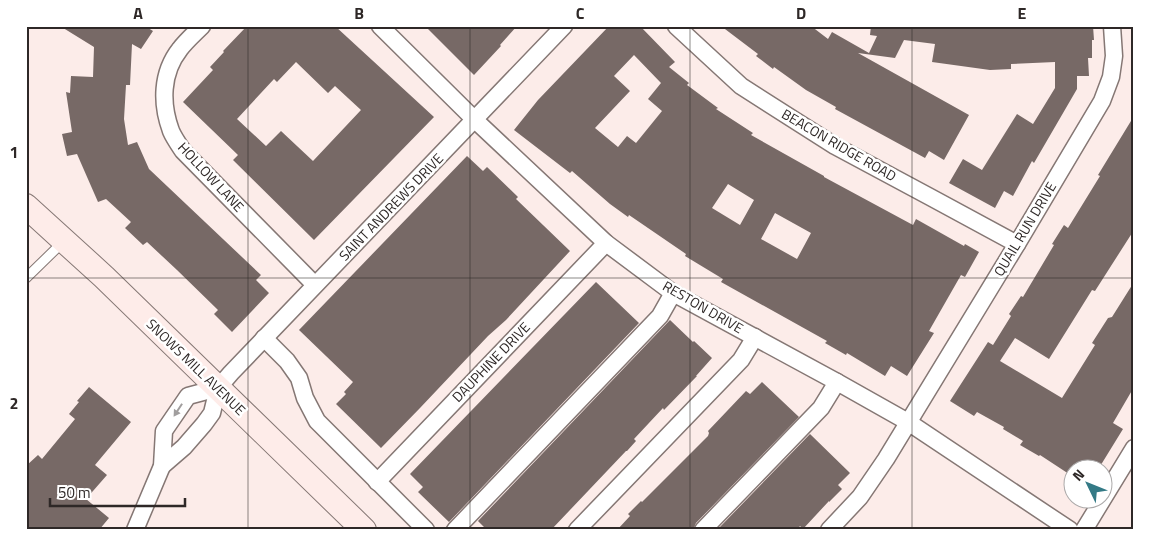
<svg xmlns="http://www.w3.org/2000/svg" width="1160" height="556" font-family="'Titillium Web',sans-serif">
	<rect width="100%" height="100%" fill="#fcece9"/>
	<g fill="#776966" fill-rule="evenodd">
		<polygon points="60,26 145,26 153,31 141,49 132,44 130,85 126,85 124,119 128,145 137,142 149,169 261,275 256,280 269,293 232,332 214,314 218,310 177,270 147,242 143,245 125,228 131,222 106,199 98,202 77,154 67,156 62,134 72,132 66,92 70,93 71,76 93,77 94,47"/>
		<path d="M 247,26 L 335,26 L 434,117 L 314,240 L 233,160 L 238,155 L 183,102 L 213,70 L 210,67 L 224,52 L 223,51 ZM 296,62 L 328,93 L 335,86 L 361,110 L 313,161 L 281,131 L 266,146 L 237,119 L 274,79 L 277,82 Z"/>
		<polygon points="425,26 517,26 500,45 501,46 474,75"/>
		<path d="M 609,26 L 640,26 L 675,62 L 669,67 L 689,83 L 687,85 L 718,108 L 716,109 L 753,133 L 751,135 L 824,176 L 824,177 L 913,225 L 916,219 L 964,246 L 965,244 L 979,252 L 965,277 L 961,275 L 929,331 L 934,333 L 907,376 L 891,366 L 885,376 L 847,353 L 846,355 L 825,343 L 827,341 L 721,282 L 723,279 L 685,256 L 686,254 L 629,215 L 628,217 L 610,204 L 572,171 L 570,173 L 514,130 L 538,100 ZM 634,55 L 661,83 L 648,99 L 662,111 L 636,143 L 627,136 L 618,147 L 595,128 L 630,91 L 614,76 ZM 728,184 L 754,200 L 740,225 L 712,208 ZM 775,213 L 811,233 L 797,259 L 761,239 Z"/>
		<polygon points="721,26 811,26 828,39 832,32 869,53 877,36 870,35 871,26 1093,26 1094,40 1092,40 1092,58 1088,58 1089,76 1077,76 1077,89 1034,163 1032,161 1013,196 1004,191 995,208 949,183 963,159 982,170 1017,114 1033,124 1055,88 1055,62 1011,64 1011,69 990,70 932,62 935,44 904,40 895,58 858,53 969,115 944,160 929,151 925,158 835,109 836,107 806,90 774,67 773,69 756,56 758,54"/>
		<polygon points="1134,116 1134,230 1095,291 1092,290 1049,359 1015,338 1000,361 1062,398 1095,345 1092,343 1108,318 1112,317 1134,282 1134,387 1113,423 1123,429 1099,468 1072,468 1072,476 1040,455 1039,456 1020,445 1023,441 1003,429 1004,427 977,412 974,416 950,401 988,342 993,345 1011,316 1009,314 1021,296 1023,297 1054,245 1052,244 1064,225 1068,228 1100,176 1098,175"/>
		<polygon points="467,156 483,171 487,167 518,197 516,199 570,251 506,320 488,336 420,408 381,448 336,404 346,394 344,392 353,382 299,330"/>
		<polygon points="596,282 639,323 449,522 418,492 423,487 410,474"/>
		<polygon points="670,320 693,342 694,341 712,358 696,376 697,376 664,410 663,408 634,439 636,441 627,451 626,451 551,530 487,530 478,521"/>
		<polygon points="762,382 799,417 696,523 693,530 617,530 630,516 628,514 641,501 642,502 708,436 709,433 708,431 746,391 750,394"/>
		<polygon points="89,387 131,422 95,465 107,475 86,499 109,518 99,530 26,530 26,466 38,455 42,459 75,419 69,414 79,402 77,401"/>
		<polygon points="810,434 850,473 838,485 842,489 829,502 829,501 803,529 800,526 797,530 717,530"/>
	</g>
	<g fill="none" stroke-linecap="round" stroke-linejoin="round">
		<defs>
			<polyline id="service" points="26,278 64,241"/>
			<g id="minor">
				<path d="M 202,26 C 194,34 186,41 180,49 C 161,73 161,104 171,131 C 174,138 179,145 183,151 L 315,285"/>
				<polyline points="380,26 475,120 606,243 673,293 837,382 908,422 1070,530"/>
				<polyline points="676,26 741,86 835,146 932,198 1017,244"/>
				<polyline points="264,338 287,361 299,378 305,398 317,421 426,530"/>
				<polyline points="162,466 184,447 204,424 212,413 218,388 231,373 564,26"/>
				<polyline points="377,482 606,243"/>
				<polyline points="135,530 162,466 164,431 188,396 218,388"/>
				<polyline points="455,530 660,316 673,293"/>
				<polyline points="577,530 741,360 755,337"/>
				<polyline points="703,530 821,408 837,382"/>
				<polyline points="829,530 860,497 886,459 1017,244 1102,101 1111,77 1114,56 1112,26"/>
				<polyline points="1084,530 1134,448"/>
			</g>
			<polyline id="secondary" points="26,206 104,277 364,530"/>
		</defs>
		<use href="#service" stroke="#857774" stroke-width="11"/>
		<use href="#minor" stroke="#857774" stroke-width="19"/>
		<use href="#secondary" stroke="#857774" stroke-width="26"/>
		<use href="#service" stroke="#fff" stroke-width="9"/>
		<use href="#minor" stroke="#fff" stroke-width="16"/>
		<use href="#secondary" stroke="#feece9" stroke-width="24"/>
	</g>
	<defs><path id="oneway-solid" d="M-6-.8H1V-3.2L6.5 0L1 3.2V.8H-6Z" transform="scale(1.25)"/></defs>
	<use fill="#a19e9e" href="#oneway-solid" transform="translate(178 410) rotate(123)"/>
	<path fill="none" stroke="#2e2827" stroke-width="1" stroke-opacity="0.55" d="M 248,26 L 248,530M 470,26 L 470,530M 690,26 L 690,530M 912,26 L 912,530M 26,278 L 1134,278"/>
	<g text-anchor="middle" stroke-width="5" stroke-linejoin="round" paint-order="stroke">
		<g font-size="14" fill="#2e2827" stroke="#fff">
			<text transform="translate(839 145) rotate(30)" y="5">BEACON RIDGE ROAD</text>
			<text transform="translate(211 177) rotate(47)" y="5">HOLLOW LANE</text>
			<text transform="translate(391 207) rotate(-46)" y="5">SAINT ANDREWS DRIVE</text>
			<text transform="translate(1025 229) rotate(-59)" y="5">QUAIL RUN DRIVE</text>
			<text transform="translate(703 307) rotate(30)" y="5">RESTON DRIVE</text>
			<text transform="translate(491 362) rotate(-46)" y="5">DAUPHINE DRIVE</text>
			<text transform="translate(196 367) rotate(44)" y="5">SNOWS MILL AVENUE</text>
		</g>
	</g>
	<rect width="1160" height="556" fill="none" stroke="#ffffff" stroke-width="55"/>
	<g transform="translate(1088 484) rotate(313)"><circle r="24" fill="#ffffff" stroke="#aba9a9"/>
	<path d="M0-4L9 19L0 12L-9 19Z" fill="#347a86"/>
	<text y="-8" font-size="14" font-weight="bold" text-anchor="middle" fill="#2e2827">N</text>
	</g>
	<path d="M50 498v8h135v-8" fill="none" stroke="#2e2827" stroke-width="2.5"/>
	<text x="58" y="498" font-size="15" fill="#2e2827" stroke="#ffffff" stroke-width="4" paint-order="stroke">50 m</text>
	<rect x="28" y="28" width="1104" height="500" fill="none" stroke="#2e2827" stroke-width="2"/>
	<g font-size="16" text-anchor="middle" font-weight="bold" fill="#2e2827">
		<text x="138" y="19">A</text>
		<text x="359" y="19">B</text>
		<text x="580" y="19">C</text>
		<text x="801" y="19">D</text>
		<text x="1022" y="19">E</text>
		<text x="14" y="158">1</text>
		<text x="14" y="409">2</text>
	</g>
</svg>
